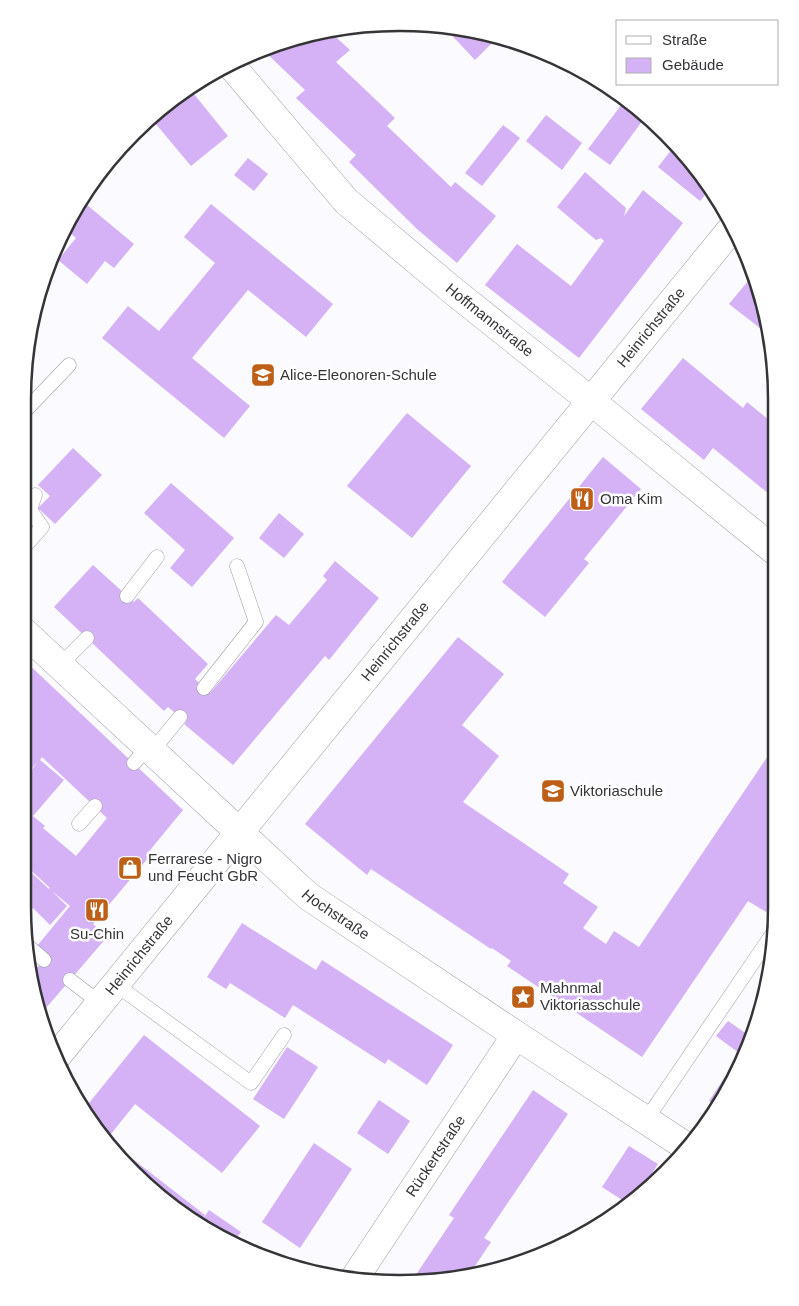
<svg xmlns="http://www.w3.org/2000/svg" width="799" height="1306" font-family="Arial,sans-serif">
	<rect width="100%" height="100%" fill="#fafaff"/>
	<g fill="#d5b2f5" fill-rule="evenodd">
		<polygon points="443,26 497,35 499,36 475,60"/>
		<polygon points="329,31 350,50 336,62 395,118 387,126 451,187 455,182 496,216 457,263 417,229 349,162 356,155 296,98 305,90 263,50 278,43"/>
		<polygon points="189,88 228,136 191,166 150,117"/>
		<polygon points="622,104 643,120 610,165 588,149"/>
		<polygon points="546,115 582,143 562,170 526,141"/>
		<polygon points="503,125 520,138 482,186 465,173"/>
		<polygon points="676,144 683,151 710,189 700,201 658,167"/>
		<polygon points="248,158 268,174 254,191 234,175"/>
		<polygon points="585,172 626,208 624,216 643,190 683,223 579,358 485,285 517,244 571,286 604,241 601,238 596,240 557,207"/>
		<polygon points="211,204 333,304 306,337 248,290 192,358 250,406 224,438 102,338 128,306 159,331 215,263 184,237"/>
		<polygon points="87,205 134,244 114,268 105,261 87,284 58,260 76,238 67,230"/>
		<polygon points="753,275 764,302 768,329 765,332 729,304"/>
		<polygon points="683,358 743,408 747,402 775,425 775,499 713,448 704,460 641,409"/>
		<polygon points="26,359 33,365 26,374"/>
		<polygon points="407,413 471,466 412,538 347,486"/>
		<polygon points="73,448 102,475 55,524 38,508 50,496 38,485"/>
		<polygon points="603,457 641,489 584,559 589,563 545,617 502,582"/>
		<polygon points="171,483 234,538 192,587 170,568 185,550 144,513"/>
		<polygon points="279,513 304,534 284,558 259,538"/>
		<polygon points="25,518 35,528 25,539"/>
		<polygon points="335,561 379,598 329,660 325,656 233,765 184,724 186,722 168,707 164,711 54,607 93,565 134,602 138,598 208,664 195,679 210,693 276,615 289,625 327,580 323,576"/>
		<polygon points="458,637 504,674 462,725 499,756 463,802 569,874 563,883 598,907 583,928 606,944 614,931 639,947 774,747 774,901 766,912 748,901 642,1057 507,966 511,961 492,948 491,949 371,869 367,875 305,824"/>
		<path d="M 24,660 L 183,810 L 146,855 L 148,858 L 93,924 L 107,937 L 40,1015 L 32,962 L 38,967 L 48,956 L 37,946 L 70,906 L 52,891 L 67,906 L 50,925 L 33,908 L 27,914 L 23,911 L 23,865 L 49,889 L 50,888 L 23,863 L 23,780 L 38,762 L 31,769 L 23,763 ZM 42,757 L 107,818 L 76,856 L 43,828 L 45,826 L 33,816 L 64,780 L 40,760 Z"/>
		<polygon points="242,923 316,970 322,960 453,1045 427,1085 388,1059 385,1064 293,1005 285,1018 230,983 226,989 207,977"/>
		<polygon points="728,1021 751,1037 739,1053 716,1036"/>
		<polygon points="144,1035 260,1126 222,1173 135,1104 107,1139 205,1215 200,1222 170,1206 100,1136 85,1108"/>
		<polygon points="287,1047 318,1067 284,1119 253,1099"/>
		<polygon points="742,1051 746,1053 716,1106 709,1101"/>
		<polygon points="533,1090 568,1114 484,1238 491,1242 471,1272 411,1282 454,1218 449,1215"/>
		<polygon points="379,1100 410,1121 388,1154 357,1133"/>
		<polygon points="314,1143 352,1169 300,1248 262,1222"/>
		<polygon points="629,1146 658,1164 635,1200 630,1205 602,1187"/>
		<polygon points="209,1210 241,1232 235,1240 201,1222"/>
	</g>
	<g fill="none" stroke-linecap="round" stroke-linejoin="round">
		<defs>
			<g id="service">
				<polyline points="25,411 69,365"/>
				<polyline points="25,546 42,527 30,510 35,495"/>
				<polyline points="127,596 157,557"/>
				<polyline points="60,665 87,638"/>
				<polyline points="204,688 256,622 237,566"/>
				<polyline points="152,751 180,717"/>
				<polyline points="134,763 148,747"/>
				<polyline points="79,824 95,806"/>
				<polyline points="29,947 44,960"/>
				<polyline points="70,980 100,1003"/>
				<polyline points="115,984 251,1083 284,1035"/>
				<polyline points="646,1120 773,933"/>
			</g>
			<g id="minor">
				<path id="s1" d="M 230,64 L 346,201 L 452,290 L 591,401 L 775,551"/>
				<path id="s2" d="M 24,632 L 308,896 L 516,1035 L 687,1147"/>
				<path id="s3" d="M 356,1276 L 516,1035"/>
			</g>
			<g id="secondary">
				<path id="s4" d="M 57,1056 L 733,227"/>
			</g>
		</defs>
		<use href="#service" stroke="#9d9ea5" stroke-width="15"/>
		<use href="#minor" stroke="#9d9ea5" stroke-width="29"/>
		<use href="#secondary" stroke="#9d9ea5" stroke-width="29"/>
		<use href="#service" stroke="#fff" stroke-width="14"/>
		<use href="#minor" stroke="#fff" stroke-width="28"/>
		<use href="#secondary" stroke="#fff" stroke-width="28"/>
	</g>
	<defs>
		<symbol id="school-square" viewBox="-11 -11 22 22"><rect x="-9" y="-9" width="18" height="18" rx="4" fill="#be5f17" stroke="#fff"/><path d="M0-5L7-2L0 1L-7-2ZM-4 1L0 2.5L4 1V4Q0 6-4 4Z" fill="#fff"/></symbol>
		<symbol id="restaurant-square" viewBox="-11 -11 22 22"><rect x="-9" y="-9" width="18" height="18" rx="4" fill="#be5f17" stroke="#fff"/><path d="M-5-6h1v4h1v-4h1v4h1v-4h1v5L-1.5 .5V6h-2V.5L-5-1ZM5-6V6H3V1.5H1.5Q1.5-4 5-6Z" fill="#fff"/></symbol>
		<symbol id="shop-square" viewBox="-11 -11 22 22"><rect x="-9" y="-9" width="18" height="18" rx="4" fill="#be5f17" stroke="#fff"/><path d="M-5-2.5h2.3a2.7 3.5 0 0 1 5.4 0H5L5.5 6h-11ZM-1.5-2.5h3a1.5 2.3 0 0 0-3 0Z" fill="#fff"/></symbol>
		<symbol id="sight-square" viewBox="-11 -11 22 22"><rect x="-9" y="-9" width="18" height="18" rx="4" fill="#be5f17" stroke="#fff"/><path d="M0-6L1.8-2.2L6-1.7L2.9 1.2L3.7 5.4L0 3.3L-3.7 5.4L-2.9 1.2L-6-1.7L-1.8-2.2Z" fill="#fff"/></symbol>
	</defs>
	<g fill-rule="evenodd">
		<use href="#school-square" x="249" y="361" width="28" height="28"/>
		<use href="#restaurant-square" x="568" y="485" width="28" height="28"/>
		<use href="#school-square" x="539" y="777" width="28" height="28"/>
		<use href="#shop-square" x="116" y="854" width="28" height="28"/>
		<use href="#restaurant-square" x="83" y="896" width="28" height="28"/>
		<use href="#sight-square" x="509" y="983" width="28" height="28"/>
	</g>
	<g text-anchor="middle" stroke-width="5" stroke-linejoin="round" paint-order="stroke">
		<g font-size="15" fill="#353538" stroke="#fff">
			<text dy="5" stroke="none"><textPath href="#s1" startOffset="366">Hoffmannstraße</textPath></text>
			<text dy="5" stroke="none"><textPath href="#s4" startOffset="940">Heinrichstraße</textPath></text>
			<text dy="5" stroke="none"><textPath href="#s4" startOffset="535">Heinrichstraße</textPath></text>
			<text dy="5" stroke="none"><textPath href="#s2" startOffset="421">Hochstraße</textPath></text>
			<text dy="5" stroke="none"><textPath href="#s4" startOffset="130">Heinrichstraße</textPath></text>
			<text dy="5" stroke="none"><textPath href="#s3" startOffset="144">Rückertstraße</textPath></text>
		</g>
		<g font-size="15" fill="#353538" stroke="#fff" text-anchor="start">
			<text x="280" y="380">Alice-Eleonoren-Schule</text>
			<text x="600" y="504">Oma Kim</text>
			<text x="570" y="796">Viktoriaschule</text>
			<text x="148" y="864">Ferrarese - Nigro<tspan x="148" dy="17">und Feucht GbR</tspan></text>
			<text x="97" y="939" text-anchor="middle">Su-Chin</text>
			<text x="540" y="993">Mahnmal<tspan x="540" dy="17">Viktoriasschule</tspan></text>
		</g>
	</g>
	<path d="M0 0H799V1306H0ZM399 31H400A368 368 0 0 1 768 399V907A368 368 0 0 1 400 1275H399A368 368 0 0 1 31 907V399A368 368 0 0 1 399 31Z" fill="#fff" fill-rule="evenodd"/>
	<path fill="none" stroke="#353538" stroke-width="2.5" d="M399 31H400A368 368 0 0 1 768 399V907A368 368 0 0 1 400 1275H399A368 368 0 0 1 31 907V399A368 368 0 0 1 399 31Z"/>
	<rect x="616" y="20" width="162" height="65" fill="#ffffff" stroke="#aeaeaf"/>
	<rect x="626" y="36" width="25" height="8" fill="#ffffff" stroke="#aeaeaf"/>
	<text x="662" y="45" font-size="15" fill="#353538">Straße</text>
	<rect x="626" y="58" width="25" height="15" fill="#d5b2f5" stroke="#aeaeaf"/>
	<text x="662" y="70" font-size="15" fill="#353538">Gebäude</text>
</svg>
